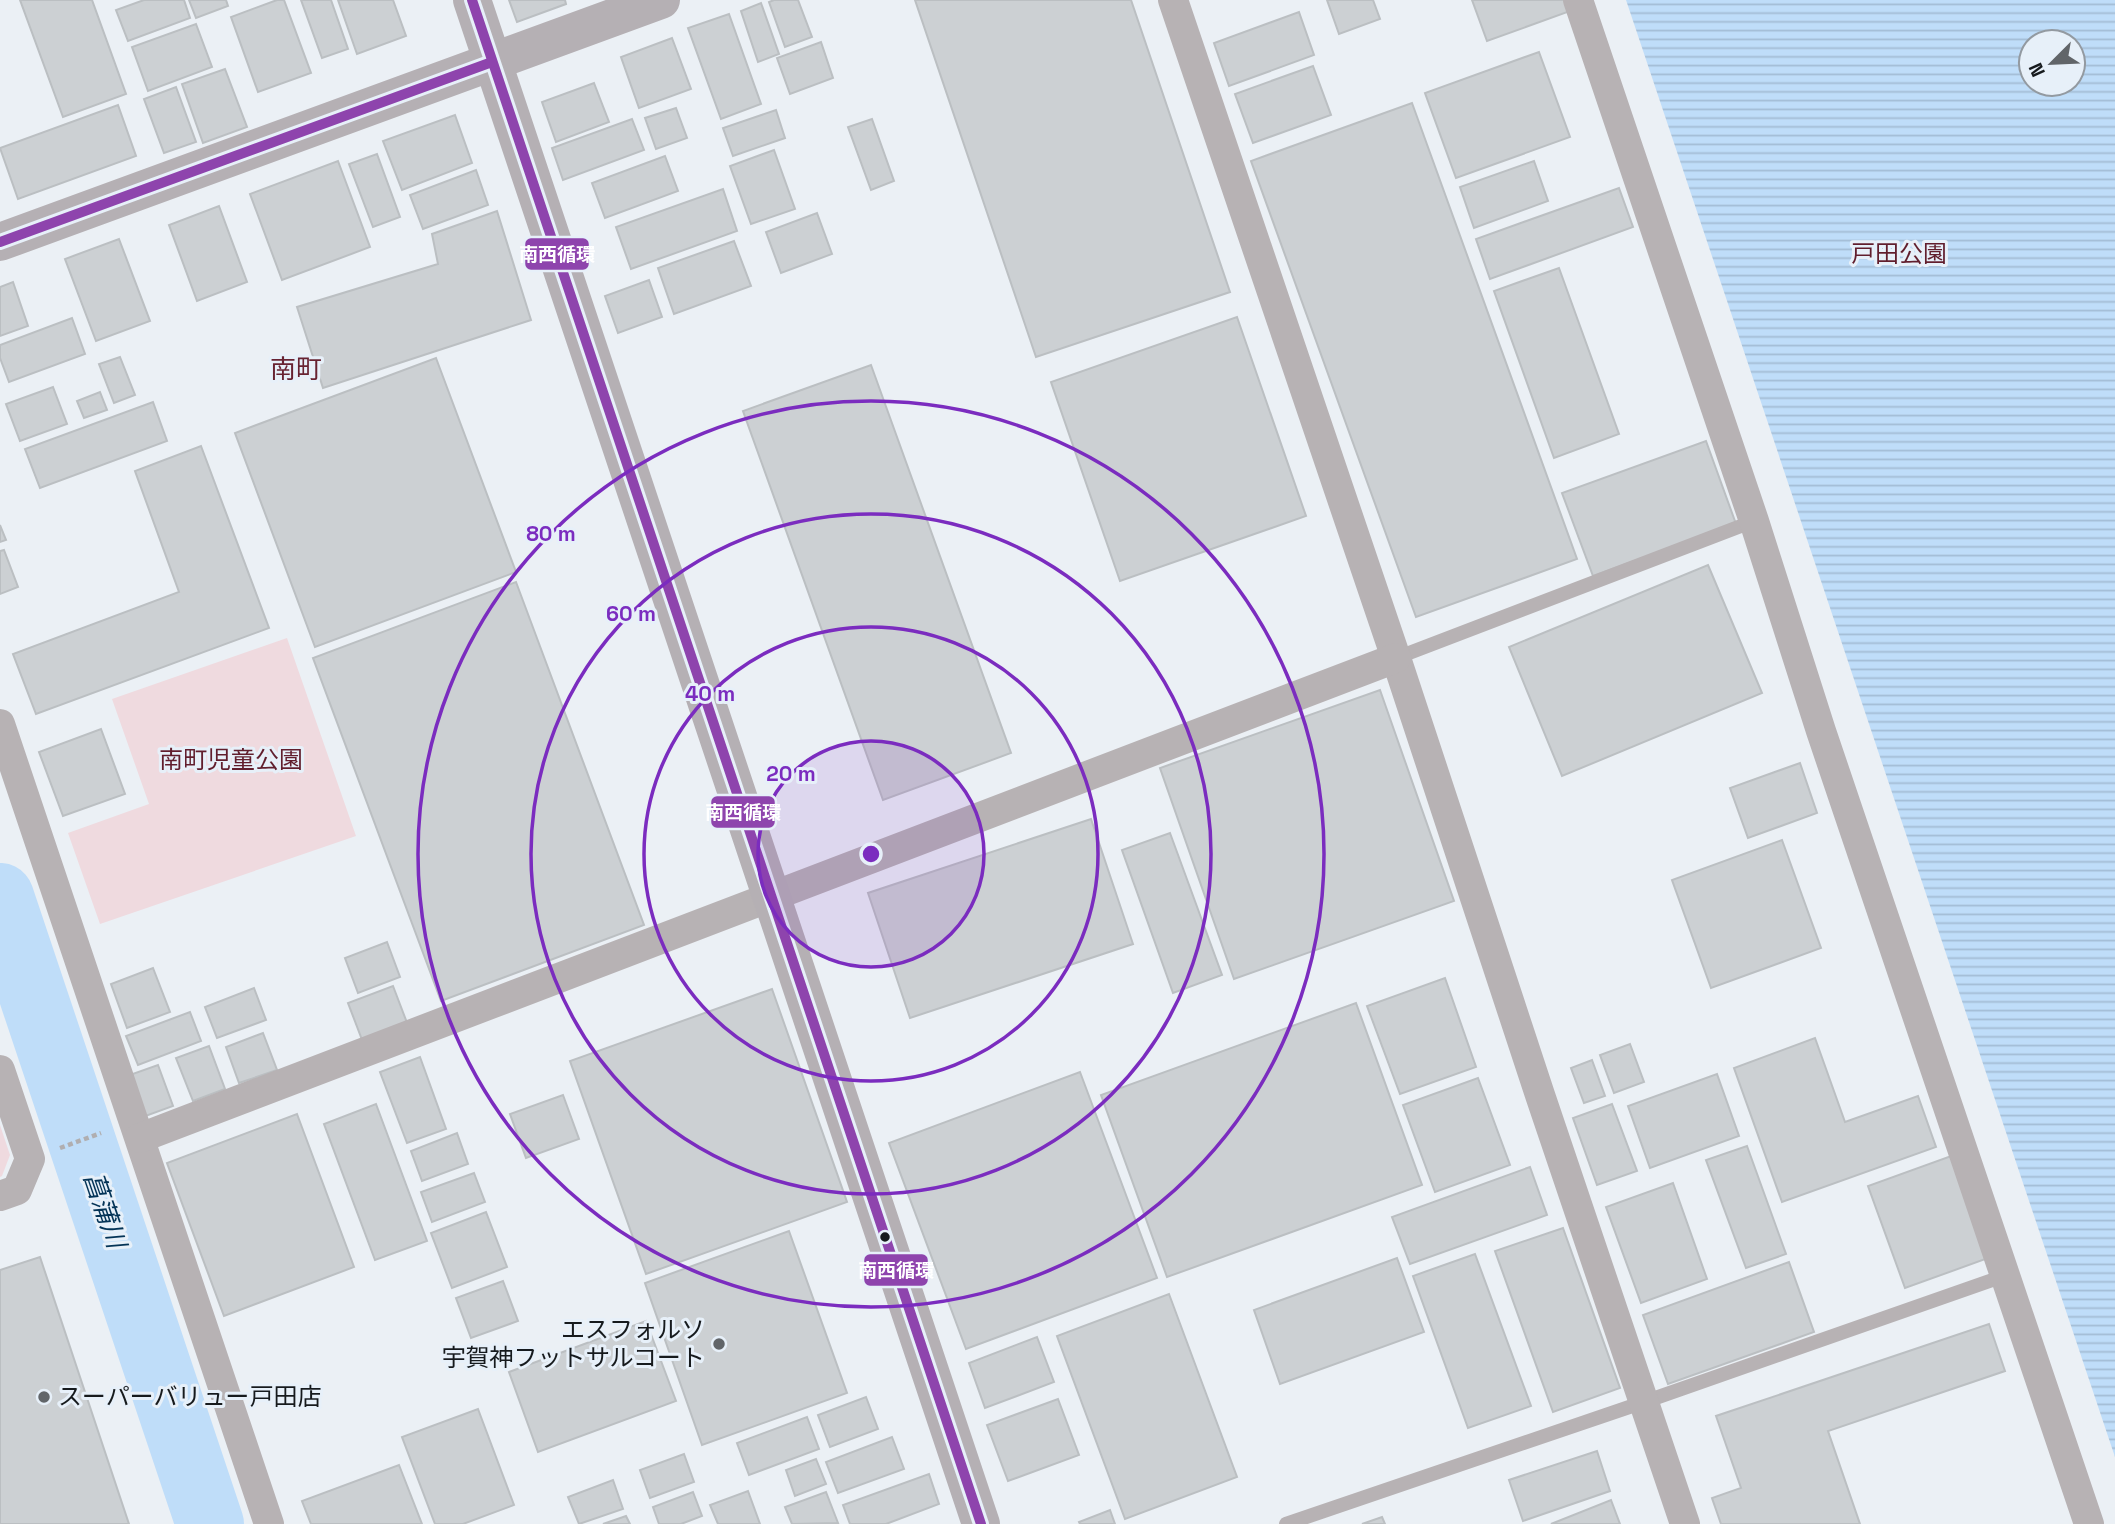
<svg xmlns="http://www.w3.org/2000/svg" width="2115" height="1524" font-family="'Space Grotesk','Noto Sans JP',sans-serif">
	<defs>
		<pattern id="water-rules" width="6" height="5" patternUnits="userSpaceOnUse" patternTransform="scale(1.75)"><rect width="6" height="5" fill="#bfddf9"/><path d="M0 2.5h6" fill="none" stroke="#a3bdd5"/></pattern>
	</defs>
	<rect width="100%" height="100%" fill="#ebf0f5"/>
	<g fill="#efdadf">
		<polygon points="287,638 356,836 100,924 68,833 149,804 112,699"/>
		<polygon points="0,1125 10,1155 2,1176 0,1177"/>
	</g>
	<path fill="url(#water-rules)" fill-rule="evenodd" d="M 1626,0 L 2115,0 L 2115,1457 ZM 2031,42 L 2073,42 L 2073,84 L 2031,84 Z"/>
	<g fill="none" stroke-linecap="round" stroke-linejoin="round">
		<polyline stroke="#bfddf9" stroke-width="68" points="0,897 210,1524"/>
	</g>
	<g fill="#ccd0d3" stroke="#bbbfc2" stroke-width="2">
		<polygon points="20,0 92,0 126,94 63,117"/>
		<polygon points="144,0 184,0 190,18 128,41 116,10"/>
		<polygon points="189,0 226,0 228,6 196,18"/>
		<polygon points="277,0 284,0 311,73 258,92 231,17"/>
		<polygon points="301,0 331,0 348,49 322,58"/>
		<polygon points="338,0 393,0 406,36 357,54"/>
		<polygon points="509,0 565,0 566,4 517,22"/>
		<polygon points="774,0 798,0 812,37 785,47 769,2"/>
		<polygon points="915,0 1131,0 1230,292 1036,357"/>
		<polygon points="1327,0 1373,0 1380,19 1339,34"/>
		<polygon points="1472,0 1570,0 1573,10 1487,41"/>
		<polygon points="761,3 779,54 758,62 741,11"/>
		<polygon points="1299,12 1314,55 1229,86 1214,43"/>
		<polygon points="729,14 761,104 721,119 688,28"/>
		<polygon points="196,24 212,67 148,91 132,47"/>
		<polygon points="672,38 691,89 639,108 621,57"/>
		<polygon points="821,42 833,78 790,94 777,58"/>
		<polygon points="1539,52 1570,137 1456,178 1425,93"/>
		<polygon points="1313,66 1331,115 1253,143 1235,94"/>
		<polygon points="225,69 247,127 203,143 182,84"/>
		<polygon points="594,83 609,122 556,142 542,102"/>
		<polygon points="176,87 196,142 164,153 144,99"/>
		<polygon points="1412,103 1577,559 1416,617 1251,161"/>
		<polygon points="118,105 136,156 18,199 0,148"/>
		<polygon points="676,108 687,138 656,149 645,118"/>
		<polygon points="776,110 785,138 733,156 723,128"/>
		<polygon points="455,115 472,163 402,190 383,141"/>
		<polygon points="632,119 644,150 563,180 552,148"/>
		<polygon points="872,119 894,181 871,190 848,127"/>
		<polygon points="774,150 795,209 751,224 730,166"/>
		<polygon points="377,154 400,217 373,227 349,164"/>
		<polygon points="665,156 678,191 605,218 592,183"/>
		<polygon points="338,161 370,247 282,280 250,194"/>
		<polygon points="1534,161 1548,201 1474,228 1460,187"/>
		<polygon points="476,170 488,205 423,229 410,195"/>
		<polygon points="1619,188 1633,227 1490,279 1476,239"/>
		<polygon points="723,189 737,231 631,269 616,227"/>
		<polygon points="219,206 247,282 197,301 169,225"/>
		<polygon points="497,211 531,320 323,388 297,307 438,264 432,234"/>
		<polygon points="817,213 832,254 781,273 766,232"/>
		<polygon points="119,239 150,321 96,341 65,259"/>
		<polygon points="734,241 751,286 674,314 658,268"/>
		<polygon points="1559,268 1619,434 1554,458 1494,291"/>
		<polygon points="649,280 662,317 618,333 605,296"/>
		<polygon points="13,282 28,326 0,336 0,287"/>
		<polygon points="1237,317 1306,516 1120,581 1051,382"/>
		<polygon points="72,318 85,354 9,382 0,358 0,345"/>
		<polygon points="120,357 135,395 114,403 99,364"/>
		<polygon points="436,358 516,572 315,647 235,433"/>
		<polygon points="871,365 1011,753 883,800 743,411"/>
		<polygon points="53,387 67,424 20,441 6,404"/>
		<polygon points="100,392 107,410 84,418 77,401"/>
		<polygon points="153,402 167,441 40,488 25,449"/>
		<polygon points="1706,441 1736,524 1593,576 1562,493"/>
		<polygon points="201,446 269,628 36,714 13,654 179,592 135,471"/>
		<polygon points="0,525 6,540 0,542"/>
		<polygon points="4,550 18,587 0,594 0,551"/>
		<polygon points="1708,565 1762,693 1562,776 1509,647"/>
		<polygon points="516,582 644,925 441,1001 313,658"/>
		<polygon points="1380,690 1454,901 1234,979 1160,768"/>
		<polygon points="101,729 125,794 63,816 39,752"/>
		<polygon points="1800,763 1817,813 1748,838 1730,788"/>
		<polygon points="1091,819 1133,944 910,1018 868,893"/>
		<polygon points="1170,833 1222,975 1173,993 1122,850"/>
		<polygon points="1782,840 1821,948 1711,988 1672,880"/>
		<polygon points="387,942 400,977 358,993 345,958"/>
		<polygon points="153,968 170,1012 127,1028 111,984"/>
		<polygon points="1445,978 1476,1067 1400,1094 1367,1006"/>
		<polygon points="393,986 409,1028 364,1045 348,1003"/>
		<polygon points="254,988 266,1020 217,1038 205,1007"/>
		<polygon points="772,989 847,1202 646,1274 570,1061"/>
		<polygon points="1356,1003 1422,1185 1167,1277 1101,1095"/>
		<polygon points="190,1012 201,1041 138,1065 126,1036"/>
		<polygon points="263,1033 277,1070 239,1083 226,1047"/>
		<polygon points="1815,1038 1845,1122 1918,1096 1936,1147 1782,1202 1734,1068"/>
		<polygon points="1630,1044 1644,1082 1614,1093 1600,1055"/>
		<polygon points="209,1046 225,1089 193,1101 176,1058"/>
		<polygon points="420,1057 446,1129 407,1143 380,1072"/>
		<polygon points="1592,1060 1605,1096 1584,1103 1571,1068"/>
		<polygon points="158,1065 173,1106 140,1118 124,1077"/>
		<polygon points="1080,1072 1157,1278 966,1349 889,1143"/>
		<polygon points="1717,1074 1739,1136 1650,1168 1628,1106"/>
		<polygon points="1478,1078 1510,1165 1435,1192 1403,1105"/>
		<polygon points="563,1095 579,1139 526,1158 510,1114"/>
		<polygon points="376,1104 427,1241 375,1260 324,1124"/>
		<polygon points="1612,1104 1637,1171 1597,1185 1573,1118"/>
		<polygon points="297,1114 354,1267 224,1316 167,1163"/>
		<polygon points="457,1133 468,1164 422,1181 411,1151"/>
		<polygon points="1747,1146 1786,1254 1746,1268 1706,1160"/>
		<polygon points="1954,1155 1991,1257 1905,1288 1868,1186"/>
		<polygon points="1530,1167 1547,1215 1410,1264 1392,1217"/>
		<polygon points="474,1173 485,1202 432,1222 421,1192"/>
		<polygon points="1673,1183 1707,1279 1641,1303 1606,1207"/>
		<polygon points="486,1212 507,1267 452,1288 431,1233"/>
		<polygon points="1563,1228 1620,1388 1553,1412 1495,1251"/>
		<polygon points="789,1231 847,1393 702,1445 645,1283"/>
		<polygon points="1475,1254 1531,1406 1468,1428 1413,1276"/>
		<polygon points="40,1257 129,1524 0,1524 0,1270"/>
		<polygon points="1397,1258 1424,1332 1280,1384 1254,1310"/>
		<polygon points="1789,1262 1814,1332 1668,1384 1643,1315"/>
		<polygon points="503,1281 518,1321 471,1338 456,1298"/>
		<polygon points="1169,1294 1237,1477 1125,1519 1057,1336"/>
		<polygon points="646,1321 676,1401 538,1452 509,1372"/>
		<polygon points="1989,1324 2005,1371 1828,1431 1860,1524 1721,1524 1712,1498 1741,1488 1716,1416"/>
		<polygon points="1037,1337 1054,1382 985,1408 969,1363"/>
		<polygon points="866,1397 878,1429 830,1447 818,1415"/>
		<polygon points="1058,1399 1079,1455 1008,1481 987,1425"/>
		<polygon points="478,1409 514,1505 463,1524 435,1524 402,1437"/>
		<polygon points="807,1417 819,1449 749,1475 737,1443"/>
		<polygon points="892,1437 904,1469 838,1493 826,1462"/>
		<polygon points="1597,1451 1610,1491 1523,1521 1509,1480"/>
		<polygon points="684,1454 694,1482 650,1498 640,1470"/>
		<polygon points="816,1459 826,1484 795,1496 786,1470"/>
		<polygon points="399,1465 422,1524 311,1524 302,1501"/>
		<polygon points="929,1474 939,1504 886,1524 850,1524 843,1505"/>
		<polygon points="613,1480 623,1509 579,1524 568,1497"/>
		<polygon points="748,1491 760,1524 718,1524 710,1505"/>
		<polygon points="693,1492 702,1516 681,1524 659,1524 653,1507"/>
		<polygon points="826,1492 838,1523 792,1524 785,1507"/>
		<polygon points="1611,1500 1620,1524 1551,1524"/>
		<polygon points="1110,1510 1115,1524 1080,1524 1079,1522"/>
		<polygon points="626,1516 630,1524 603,1524"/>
		<polygon points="1382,1517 1385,1524 1362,1524"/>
	</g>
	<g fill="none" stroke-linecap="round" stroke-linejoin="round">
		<polyline stroke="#b0aeb0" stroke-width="4.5" stroke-dasharray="5 3.5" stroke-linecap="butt" points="60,1148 101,1133"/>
		<g stroke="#b7b2b4" stroke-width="14">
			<polyline points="1396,658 1754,521"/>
			<polyline points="1286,1524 1644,1402 2004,1276"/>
		</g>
		<g stroke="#b7b2b4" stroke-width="30">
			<polyline points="1173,0 1396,658 1540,1095 1685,1524"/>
			<polyline points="1578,0 1754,521 1821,731 2089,1524"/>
			<polyline points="0,724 269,1524"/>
			<polyline points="0,1070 30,1159 17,1190 0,1196"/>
			<polyline points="140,1138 1396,658"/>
		</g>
		<g stroke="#b5b0b4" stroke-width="38">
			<polyline points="472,0 981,1524"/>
			<polyline points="0,242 661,0"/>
		</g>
		<defs>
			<g id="bus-1">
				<polyline points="472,0 981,1524"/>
				<polyline points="0,242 492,62"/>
			</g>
		</defs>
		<use href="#bus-1" stroke="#e7f0f9" stroke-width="16"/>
		<use href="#bus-1" stroke="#8e44ad" stroke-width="10"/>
	</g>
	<circle cx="871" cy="854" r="113" fill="#7b2cbf" fill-opacity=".12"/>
	<g fill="none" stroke="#7b2cbf" stroke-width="3.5">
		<circle cx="871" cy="854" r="113"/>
		<circle cx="871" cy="854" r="227"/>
		<circle cx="871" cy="854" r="340"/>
		<circle cx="871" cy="854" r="453"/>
	</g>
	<circle fill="#161a1d" stroke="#e7f0f9" stroke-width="2.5" cx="885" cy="1237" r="6"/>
	<g fill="#616569" stroke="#e7f0f9" stroke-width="2.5">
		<circle cx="719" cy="1344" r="7"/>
		<circle cx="44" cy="1397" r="7"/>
	</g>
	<g text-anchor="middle" stroke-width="6" stroke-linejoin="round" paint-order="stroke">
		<g font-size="24" fill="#611e2d" stroke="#e7f0f9">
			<text x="1899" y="262">戸田公園</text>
			<text x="231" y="768">南町児童公園</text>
		</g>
		<g font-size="24" fill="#161a1d" stroke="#e7f0f9" text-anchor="end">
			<text x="705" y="1338">エスフォルソ<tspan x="705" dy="28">宇賀神フットサルコート</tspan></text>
			<text x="58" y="1405" text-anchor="start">スーパーバリュー戸田店</text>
		</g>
		<g font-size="26" fill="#682332" stroke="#e7f0f9">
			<text x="296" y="378">南町</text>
		</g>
		<g font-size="26" font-style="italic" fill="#043457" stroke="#e7f0f9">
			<text transform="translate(105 1210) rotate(71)" y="9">菖蒲川</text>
		</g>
	</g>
	<circle cx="871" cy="854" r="10" fill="#7b2cbf" stroke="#e7f0f9" stroke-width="3.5"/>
	<g font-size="21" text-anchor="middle" font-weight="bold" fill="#7b2cbf" stroke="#e7f0f9" stroke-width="6" stroke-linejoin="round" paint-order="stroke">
		<text x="551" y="541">80 m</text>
		<text x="631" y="621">60 m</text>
		<text x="710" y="701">40 m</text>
		<text x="791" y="781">20 m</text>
	</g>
	<g stroke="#e7f0f9" stroke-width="2.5">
		<rect x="524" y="237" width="66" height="34" rx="7" fill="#8e44ad"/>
		<rect x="710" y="795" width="66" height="34" rx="7" fill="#8e44ad"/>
		<rect x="863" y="1253" width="66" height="34" rx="7" fill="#8e44ad"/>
	</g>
	<g font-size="19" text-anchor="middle" font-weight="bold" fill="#fff">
		<text x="557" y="261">南西循環</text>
		<text x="743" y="819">南西循環</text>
		<text x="896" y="1277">南西循環</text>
	</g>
	<g transform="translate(2052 63) rotate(246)"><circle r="33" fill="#e7f0f9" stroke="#939aa1" stroke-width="2"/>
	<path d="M0-5L12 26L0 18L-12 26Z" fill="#616569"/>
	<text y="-10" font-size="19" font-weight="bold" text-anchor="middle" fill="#161a1d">N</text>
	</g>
</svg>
